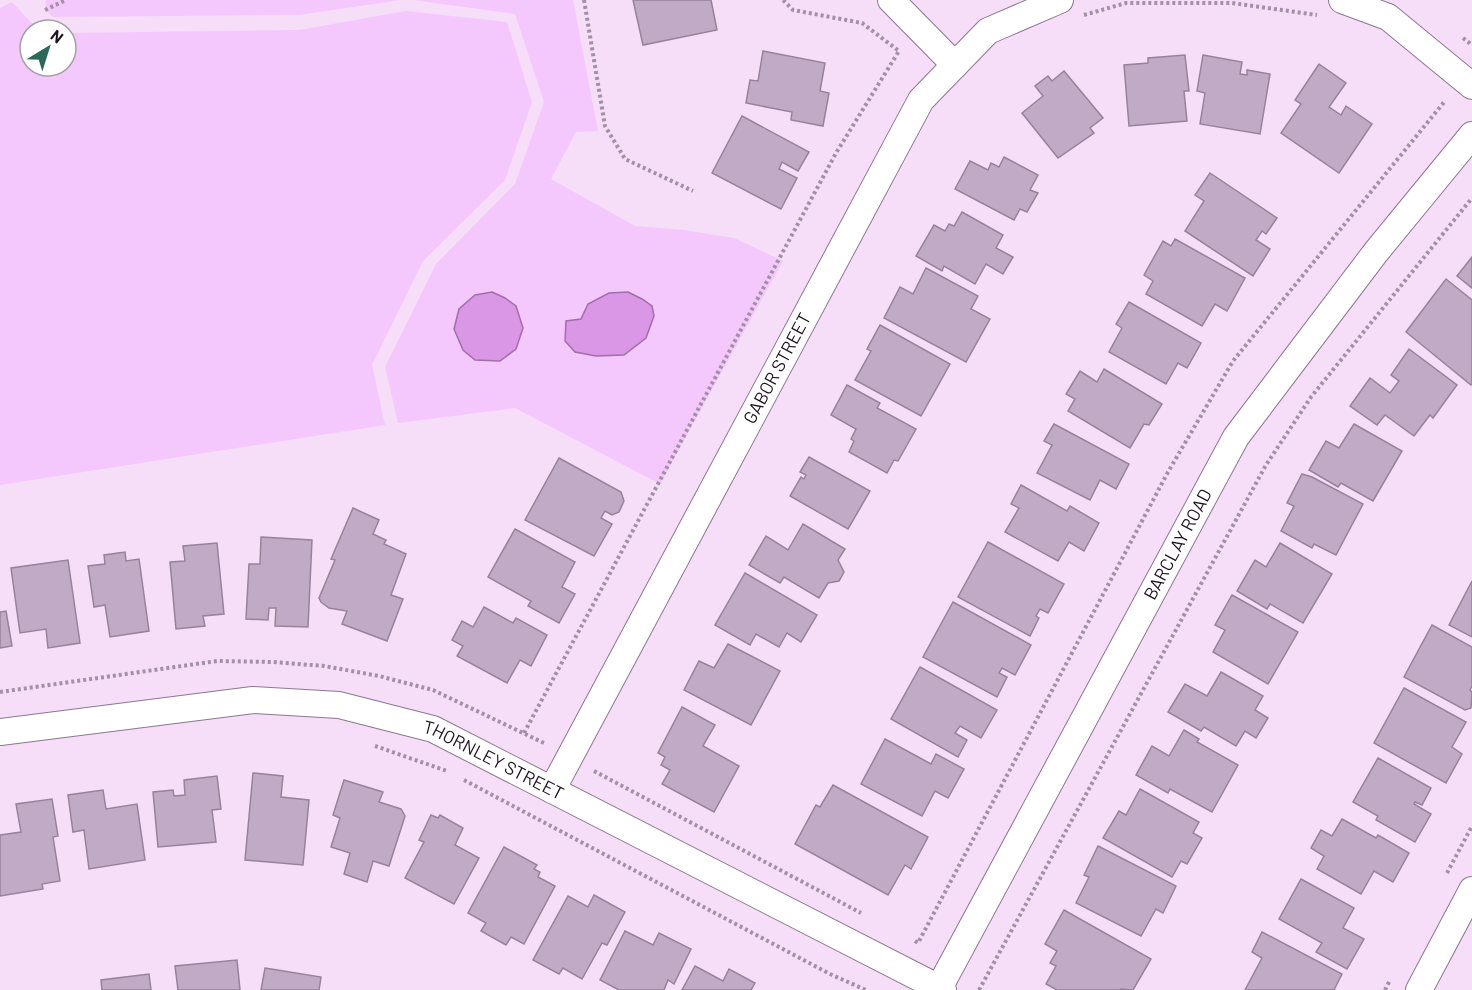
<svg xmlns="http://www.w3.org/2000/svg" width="1472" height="990" font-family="Barlow,sans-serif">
	<rect width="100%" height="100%" fill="#f6def9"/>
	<g fill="#f4c8fc">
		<polygon points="46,0 401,0 299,15 53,17 45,10"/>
		<polygon points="413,0 573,0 598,131 576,132 551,179 635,226 684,230 734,238 783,261 660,484 515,408 398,423 385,367 436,264 515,184 544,102 515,14"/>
		<polygon points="12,2 38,30 30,30 30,66 66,66 66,33 299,30 406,11 507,22 532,102 505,180 423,261 372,365 385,425 0,485 0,8"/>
	</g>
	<g fill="#d997e5" stroke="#a06fa9" stroke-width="1.5">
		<polygon points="492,292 505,298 516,306 523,328 516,349 500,361 475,360 463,350 454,329 459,309 475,295"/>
		<polygon points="628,292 642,299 652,306 654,316 646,338 624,355 596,356 575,352 565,341 566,321 581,319 588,304 609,293"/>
	</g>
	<g fill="#c1aac5" stroke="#98829b" stroke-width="1.5">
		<polygon points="633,0 711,0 717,30 643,45"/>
		<polygon points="763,51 825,63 820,91 829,93 823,126 791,120 792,112 746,103 750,80 758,81"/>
		<polygon points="1185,55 1189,91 1184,91 1187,121 1129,126 1124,65 1148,63 1148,58"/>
		<polygon points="1203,55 1242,62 1240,74 1247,75 1247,70 1270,74 1260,134 1200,124 1205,93 1197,91"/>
		<polygon points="1319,64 1346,83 1329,107 1341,115 1346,106 1372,124 1339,173 1281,133 1301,104 1295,100"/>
		<polygon points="1064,71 1103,118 1090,128 1094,133 1058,158 1022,113 1043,96 1035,86 1048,76 1052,81"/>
		<polygon points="742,116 809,152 798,171 782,162 779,169 797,178 781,209 712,173"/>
		<polygon points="1004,157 1038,175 1030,190 1038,193 1027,212 1020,209 1014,220 955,189 970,161 988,170 991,163 999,167"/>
		<polygon points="1210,173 1277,218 1266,234 1262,231 1256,240 1270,249 1253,276 1185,231 1204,201 1195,195"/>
		<polygon points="962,212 1003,235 996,248 1013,257 1003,274 986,264 975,284 944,266 942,271 916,256 934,225 945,231 949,224 954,226"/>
		<polygon points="1175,239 1245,278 1227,311 1215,304 1202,326 1146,294 1153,281 1144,275 1163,241 1171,246"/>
		<polygon points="1472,257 1472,288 1457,276"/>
		<polygon points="926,268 978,296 971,309 990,319 966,362 884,318 900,287 913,294"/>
		<polygon points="1446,279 1472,300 1472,384 1471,385 1406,332"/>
		<polygon points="1129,302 1201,343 1187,368 1178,363 1166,384 1109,352 1122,328 1116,324"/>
		<polygon points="880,325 950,364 921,416 855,380 871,351 867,349"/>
		<polygon points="1409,349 1457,385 1433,418 1430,415 1414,436 1385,415 1377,425 1350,406 1370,378 1390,393 1399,381 1391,375"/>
		<polygon points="1104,369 1162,404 1149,425 1144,424 1130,448 1068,411 1075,399 1066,394 1080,371 1097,382"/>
		<polygon points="847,385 880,403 877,408 916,429 898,461 894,460 887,473 849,452 854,441 851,439 856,429 831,415"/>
		<polygon points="1054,424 1129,464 1116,489 1100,480 1090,500 1037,473 1052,445 1044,441"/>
		<polygon points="1354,424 1402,451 1373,501 1341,483 1338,487 1309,470 1326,441 1339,448"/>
		<polygon points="809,457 870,491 848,529 790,496 801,477 804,479 806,475 800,472"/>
		<polygon points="559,458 621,492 624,501 619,512 612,515 605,511 601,518 612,524 594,556 525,520"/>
		<polygon points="1302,474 1312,477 1363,504 1336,555 1314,544 1312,548 1281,531 1294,506 1287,503"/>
		<polygon points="1021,485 1067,511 1070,506 1099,523 1084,551 1069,542 1058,561 1005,532 1019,508 1011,504"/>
		<polygon points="353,508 379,520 373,534 386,540 384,544 406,554 391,595 403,599 387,641 342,624 347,611 329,608 321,602 319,598 335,560 331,559"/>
		<polygon points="803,524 845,549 838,560 844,572 839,581 828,583 819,598 784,577 780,583 749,565 766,536 788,550"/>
		<polygon points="515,529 575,562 562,587 575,594 559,623 528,606 531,601 488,577"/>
		<polygon points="261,537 312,540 308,627 275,626 276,608 269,608 268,620 246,619 249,564 260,564"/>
		<polygon points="988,542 1064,584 1048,613 1040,609 1036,616 1039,618 1030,636 958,597"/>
		<polygon points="217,543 224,614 203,616 205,626 176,629 170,562 185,561 183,546"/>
		<polygon points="1280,543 1332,574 1303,623 1270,604 1267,609 1237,591 1255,560 1266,567"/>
		<polygon points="125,552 126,561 139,559 149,631 110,637 105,605 94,607 88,566 105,564 104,555"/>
		<polygon points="68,560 80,643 48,648 46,629 20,633 11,568"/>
		<polygon points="745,573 817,615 801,642 787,633 779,647 756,634 750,645 715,625"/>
		<polygon points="1472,581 1472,637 1449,625"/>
		<polygon points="1232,595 1298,632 1268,684 1213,652 1225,630 1215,625"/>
		<polygon points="953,602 1031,645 1015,675 1002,668 999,673 1007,677 997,697 923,657"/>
		<polygon points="484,607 513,623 516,618 547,635 531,666 520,660 507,683 457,656 463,646 452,640 462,621 473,627"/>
		<polygon points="6,611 12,646 0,648 0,612"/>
		<polygon points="1432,625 1472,647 1472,686 1470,690 1472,692 1471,708 1465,710 1404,677"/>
		<polygon points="728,644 780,671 751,725 684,690 699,661 714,668"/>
		<polygon points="920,667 997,710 981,738 960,726 955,733 967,740 958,757 891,719"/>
		<polygon points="1221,672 1263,696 1255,710 1268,718 1256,738 1245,731 1236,746 1204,727 1201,731 1168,712 1185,684 1207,696"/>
		<polygon points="1404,688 1466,722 1452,747 1462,754 1446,783 1374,743"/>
		<polygon points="682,707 715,725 703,746 739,766 714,812 662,784 670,770 661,765 665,757 658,753"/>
		<polygon points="1184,730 1199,739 1197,742 1238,765 1212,812 1170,789 1168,793 1136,775 1152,746 1169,756"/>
		<polygon points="885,739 931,764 936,754 964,769 948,798 935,791 922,816 861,784"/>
		<polygon points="1378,758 1431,788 1422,805 1415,802 1414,804 1431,814 1415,842 1376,820 1378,816 1353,802"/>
		<polygon points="253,773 283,776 281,797 309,800 303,865 245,860"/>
		<polygon points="217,776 221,809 212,810 216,842 158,847 153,792 173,790 174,796 185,795 184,780"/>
		<polygon points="344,780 383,792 379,802 401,809 405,816 389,866 373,861 367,882 344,874 350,853 331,847 340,818 333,815"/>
		<polygon points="833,785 928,837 911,869 905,865 888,895 795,844 816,805 820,807"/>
		<polygon points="1140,789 1199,822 1193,833 1202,838 1187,864 1181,861 1172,877 1103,838 1119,811 1126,815"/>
		<polygon points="103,790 106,809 137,804 145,860 89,869 84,830 73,832 68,795"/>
		<polygon points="52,799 58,836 53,837 60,881 42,884 43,889 0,896 0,835 21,832 16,804"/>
		<polygon points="431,815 438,818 440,815 463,828 455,845 479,858 454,904 405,878 424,842 419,840"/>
		<polygon points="1342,819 1376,838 1378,835 1409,853 1393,882 1374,871 1361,894 1317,869 1324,856 1311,848 1321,830 1332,836"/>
		<polygon points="1098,846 1176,886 1163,913 1156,909 1141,936 1076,903 1089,877 1084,875"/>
		<polygon points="504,847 537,865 534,869 540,872 538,877 555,886 524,944 511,937 506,945 481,931 486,923 468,913"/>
		<polygon points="1301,879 1354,908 1343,928 1364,939 1347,969 1316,952 1322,943 1279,919"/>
		<polygon points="594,895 625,912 607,945 602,943 582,979 563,968 559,974 533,960 568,896 588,907"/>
		<polygon points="1064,910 1151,959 1133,990 1121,989 1120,990 1057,990 1046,984 1056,966 1050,963 1057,951 1045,944"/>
		<polygon points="625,931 653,945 659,933 691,949 674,984 668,980 664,990 619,990 600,980"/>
		<polygon points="1262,932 1342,974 1334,990 1245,990 1262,958 1252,952"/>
		<polygon points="237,960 240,990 178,990 175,966"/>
		<polygon points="695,966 723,981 729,969 755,983 751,990 682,990"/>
		<polygon points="265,968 321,977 319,990 261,990"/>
		<polygon points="149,974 151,990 102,990 101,980"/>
	</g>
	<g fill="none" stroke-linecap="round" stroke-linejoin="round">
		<defs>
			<g id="minor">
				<polyline points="891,0 955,65"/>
				<polyline points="1342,0 1388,17 1472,86"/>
				<path id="s1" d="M 0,732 L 253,700 L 339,705 L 433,729 L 943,990"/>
				<path id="s2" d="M 552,790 L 921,100 L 988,31 L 1060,0"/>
				<path id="s3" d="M 938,990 L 1236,437 L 1376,252 L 1472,135"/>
				<polyline points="1419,990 1472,890"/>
			</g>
		</defs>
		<use href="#minor" stroke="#8c7790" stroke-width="28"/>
		<g stroke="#a290a5" stroke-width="4" stroke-dasharray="3 3" stroke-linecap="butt">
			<polyline points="584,0 605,126 625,159 693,191"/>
			<polyline points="45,10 66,0"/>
			<polyline points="1084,15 1126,3 1232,3 1317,15"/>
			<polyline points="1463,38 1472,45"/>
			<polyline points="0,692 217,661 273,662 324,666 379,676 433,690 546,744"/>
			<polyline points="524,733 836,153 899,51 862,23 793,10 783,0"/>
			<polyline points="375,746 447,771"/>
			<polyline points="594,771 861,913"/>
			<polyline points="464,780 830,974 866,990"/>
			<polyline points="1447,873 1472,826"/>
			<polyline points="915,941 918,943 1168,472 1233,361 1445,101"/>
			<polyline points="979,990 1266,465 1311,397 1472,198"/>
			<polyline points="1385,990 1390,980"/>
		</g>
		<use href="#minor" stroke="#fff" stroke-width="26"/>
	</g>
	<g text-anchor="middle" stroke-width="6" stroke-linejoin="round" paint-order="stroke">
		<g font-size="18" fill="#1b131d" stroke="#fff">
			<text dy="6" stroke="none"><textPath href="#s2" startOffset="478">GABOR STREET</textPath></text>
			<text dy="6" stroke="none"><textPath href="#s3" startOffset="506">BARCLAY ROAD</textPath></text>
			<text dy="6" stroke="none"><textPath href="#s1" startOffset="506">THORNLEY STREET</textPath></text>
		</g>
	</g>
	<g transform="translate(48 48) rotate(38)"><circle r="28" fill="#ffffff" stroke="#a4a1a5" stroke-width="1.5"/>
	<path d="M0-4.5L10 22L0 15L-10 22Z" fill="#2a6957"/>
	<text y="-9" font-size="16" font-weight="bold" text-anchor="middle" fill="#1b131d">N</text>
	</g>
</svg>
